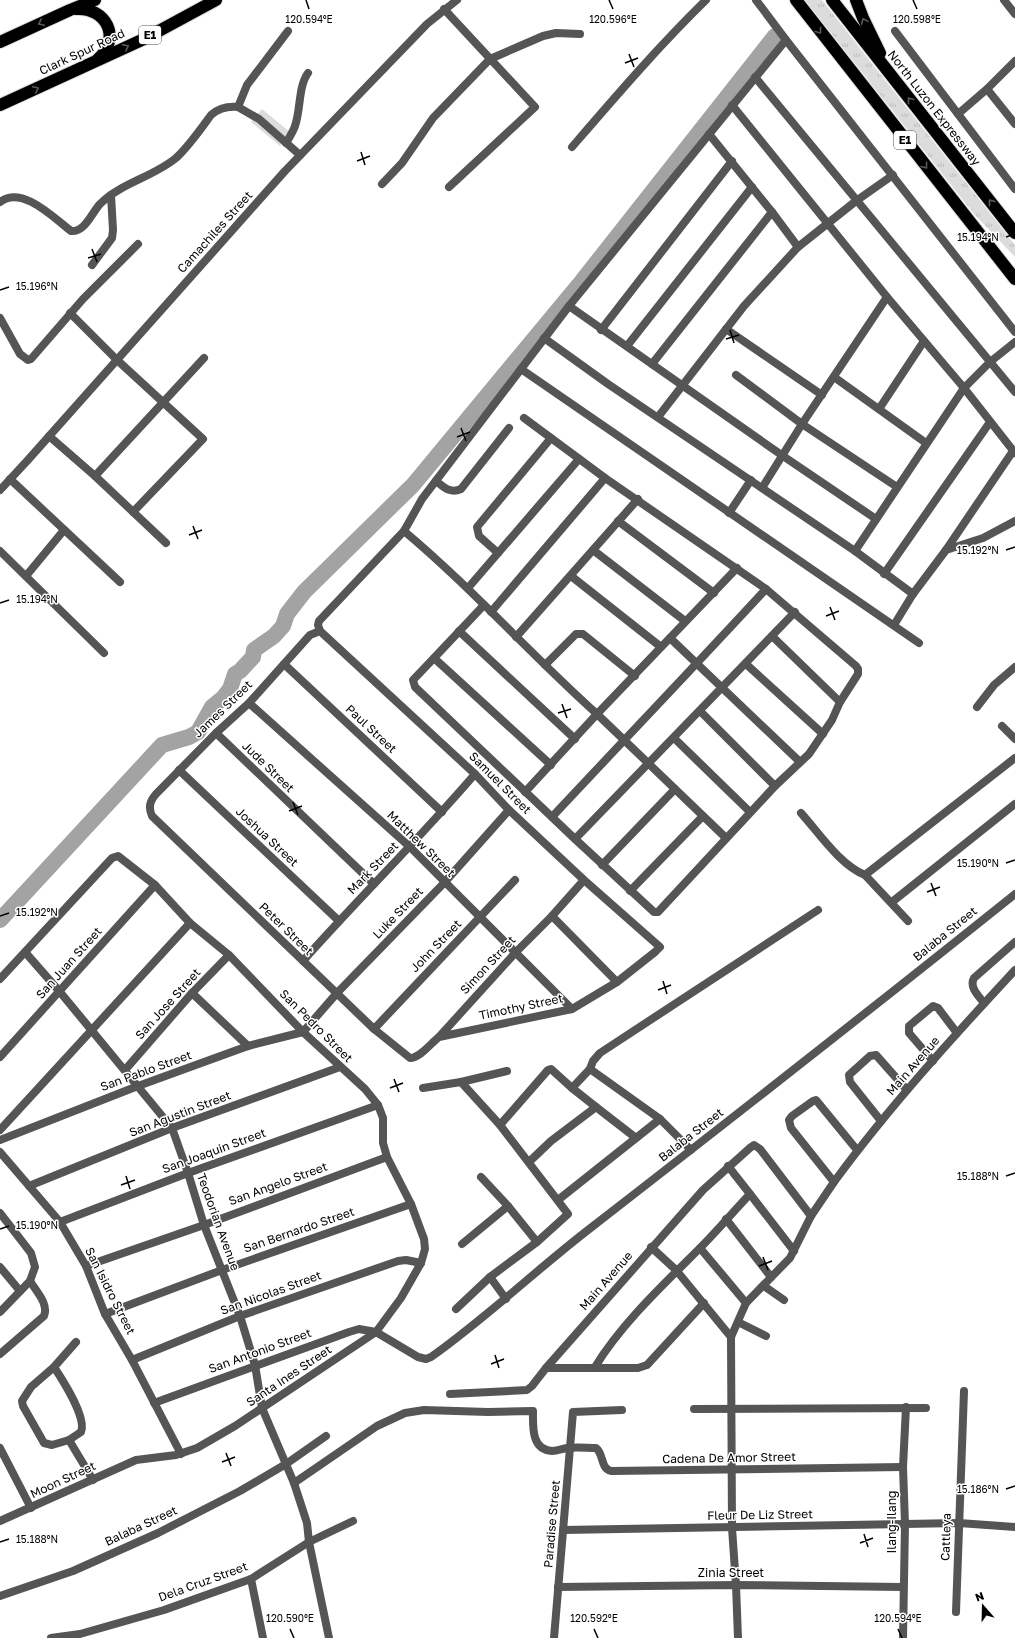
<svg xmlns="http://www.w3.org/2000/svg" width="1015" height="1638" font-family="'Golos Text',sans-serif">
	<defs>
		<pattern id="grass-tufts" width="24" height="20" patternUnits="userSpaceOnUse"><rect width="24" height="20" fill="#dcdcdc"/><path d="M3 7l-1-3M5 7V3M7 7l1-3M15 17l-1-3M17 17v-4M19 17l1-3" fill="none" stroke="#bbb"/></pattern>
	</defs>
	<rect width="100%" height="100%" fill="#fff"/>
	<polygon fill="url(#grass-tufts)" points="805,0 822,0 1015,245 1015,257 974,214"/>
	<polygon fill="#dcdcdc" points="262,109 291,133 280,146 251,122"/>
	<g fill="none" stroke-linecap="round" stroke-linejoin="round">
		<polyline stroke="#a3a3a3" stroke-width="16" points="0,920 162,745 189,737 198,732 212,707 223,698 230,689 235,674 240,671 253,657 254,650 274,636 283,626 287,614 304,592 413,485 582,281 775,36"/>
		<defs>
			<g id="motorway">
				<polyline points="796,0 1015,279"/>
				<polyline points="832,0 1015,233"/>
				<polyline points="856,0 863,18 880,53"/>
				<path d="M 76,9 C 106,7 122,38 98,59"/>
				<polyline points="0,42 70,10 95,0"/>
				<polyline points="0,105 144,39 216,0"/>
			</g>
		</defs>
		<use href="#motorway" stroke="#dbdbdb" stroke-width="14"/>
		<g stroke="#555" stroke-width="8">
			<polyline points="756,0 786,40 1015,332"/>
			<polyline points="1004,0 1015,14"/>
			<polyline points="444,9 535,107 449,187"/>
			<polyline points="288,31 247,85 238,107 259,119 300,155"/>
			<polyline points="895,31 1015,189"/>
			<polyline points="786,40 569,306 521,369 919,643"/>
			<polyline points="755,77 1015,392"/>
			<polyline points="987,89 1015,124"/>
			<polyline points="732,105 887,297 964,388 1015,453"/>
			<polyline points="958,114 987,89 1015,61"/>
			<polyline points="709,134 772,212 798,247"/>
			<path d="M 286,143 C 289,138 293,132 295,126 C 301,109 298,87 308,73"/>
			<path d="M 572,147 C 616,96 658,47 706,0"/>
			<polyline points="382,184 402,163 433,118 490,59 543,36 556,33 580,34"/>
			<path d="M 0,202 C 22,185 54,218 71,231 C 85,232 91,214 100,204 C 121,183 153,177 176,158 C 189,146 200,130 211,115 C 219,108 227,106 238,107"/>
			<polyline points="92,265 112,238 113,230 111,195"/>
			<polyline points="569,306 783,456 876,519"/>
			<polyline points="70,313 116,359 203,439 133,512"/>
			<polyline points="0,318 20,354 28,360 31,359 83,299 138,244"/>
			<polyline points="726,329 822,395"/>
			<polyline points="601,330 732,161"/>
			<polyline points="544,338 608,384 855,551 913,594"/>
			<polyline points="627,346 752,187"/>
			<polyline points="652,364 772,212"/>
			<path d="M 521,369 L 422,499 L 404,531 C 472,588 531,655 597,714 L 525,792"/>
			<polyline points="736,375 802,424 897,487"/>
			<polyline points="834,377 926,443"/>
			<polyline points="879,409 924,341"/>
			<polyline points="658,417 744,306 798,247 856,201 893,175"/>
			<polyline points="49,436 95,476 166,543"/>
			<polyline points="95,476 204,358"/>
			<polyline points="10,479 120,582"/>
			<path d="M 436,481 C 444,487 450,494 461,489 L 509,428"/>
			<polyline points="762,488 802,424 887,297"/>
			<polyline points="729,513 751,480"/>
			<polyline points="618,521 714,593"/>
			<polyline points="593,550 685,621"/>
			<polyline points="946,550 1013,451"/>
			<polyline points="0,551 104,653"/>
			<polyline points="855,551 964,388 990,362 1015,342"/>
			<polyline points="498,553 479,536 477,527 551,438"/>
			<polyline points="884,574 990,422"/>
			<polyline points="26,576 64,530"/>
			<polyline points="571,576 661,647"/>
			<polyline points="468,588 579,459"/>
			<polyline points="484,605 434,658 551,765"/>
			<polyline points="491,612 605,478"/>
			<polyline points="894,625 913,594 946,550 983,538 1015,521"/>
			<polyline points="320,631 318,625 319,621 404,531"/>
			<polyline points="459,631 575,739"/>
			<polyline points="772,636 840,702"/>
			<polyline points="516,637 638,499"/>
			<polyline points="670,638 800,762"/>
			<polyline points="434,658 413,680 415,687 575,839 654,912 658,912 775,786 809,754 832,720 840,702 858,674 858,669 856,666 766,589 605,478 524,418"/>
			<polyline points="284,664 442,812"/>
			<polyline points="746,664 823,734"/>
			<polyline points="545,665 576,634 583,634 635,676"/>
			<polyline points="249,703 410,847 572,1009"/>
			<polyline points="977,707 994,685 1015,667"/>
			<polyline points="700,711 775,786"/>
			<polyline points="1002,726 1015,739"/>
			<polyline points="216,733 374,884"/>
			<polyline points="674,738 750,812"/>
			<polyline points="179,770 339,921"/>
			<path d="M 801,813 C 819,833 840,865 865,875 L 908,921"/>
			<path d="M 552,817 C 623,741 695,666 766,589"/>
			<polyline points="726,838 597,714 737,568"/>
			<polyline points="575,839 795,612"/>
			<polyline points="602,865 675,789"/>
			<polyline points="865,875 1015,758"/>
			<polyline points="630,891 703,816"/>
			<polyline points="892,902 1015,804"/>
			<polyline points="552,916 617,982"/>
			<polyline points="25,952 60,992 172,1128 188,1173 204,1225 240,1316 255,1365 262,1408 294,1483 307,1523 309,1542 329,1638"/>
			<path d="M 303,961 C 359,898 420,838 475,774"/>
			<polyline points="0,979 112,858 118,856 155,885 190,923 229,955 303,1032 365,1089 378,1105 383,1118 383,1143 387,1157 411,1204 424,1239 425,1249 421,1263 401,1298 376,1332 359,1329 349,1332 154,1403"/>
			<polyline points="192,993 248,1046"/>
			<path d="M 984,1003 C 978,995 969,987 974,978 L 1015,942"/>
			<polyline points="374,1029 515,880"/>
			<path d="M 439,1037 L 572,1009 L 617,982 L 655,952 L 660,947 L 584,880 L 509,810 L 475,774 L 320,631 L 310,635 L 249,703 L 216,733 L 156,794 C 150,801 148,807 152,816 L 374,1029 L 410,1058 C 420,1058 431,1043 439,1037 L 516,952 L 552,916 L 584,880"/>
			<polyline points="0,1057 155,885"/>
			<polyline points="933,1061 909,1033 909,1026 933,1006 938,1008 957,1033"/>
			<polyline points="125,1070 192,993 229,955"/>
			<polyline points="423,1088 461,1082 507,1071"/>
			<polyline points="596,1107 636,1138"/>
			<polyline points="881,1121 850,1082 849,1075 870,1056 876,1055 907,1090"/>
			<polyline points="500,1125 548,1070 551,1069 572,1088"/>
			<polyline points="0,1130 190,923"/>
			<polyline points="0,1140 138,1086 248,1046 303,1032 337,993 444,883 509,810"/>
			<polyline points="691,1150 660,1119 590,1069 593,1061 600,1053 818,910"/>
			<path d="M 857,1150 L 816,1100 L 813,1101 L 792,1116 L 789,1120 L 791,1128 L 834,1182 C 889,1107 952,1038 1015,970"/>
			<polyline points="0,1152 60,1222 86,1266 105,1314 132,1360 181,1454"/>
			<polyline points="529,1162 551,1141 596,1107 572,1088 590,1069"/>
			<polyline points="481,1177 508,1206 537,1242"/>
			<polyline points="29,1186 172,1128 340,1067"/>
			<polyline points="750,1194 794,1251"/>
			<polyline points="558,1200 660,1119"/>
			<polyline points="0,1213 31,1253 35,1267 30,1281 0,1312"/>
			<polyline points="726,1219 771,1277"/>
			<polyline points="60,1222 188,1173 378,1105"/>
			<polyline points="462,1244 508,1206"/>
			<polyline points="651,1247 676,1270 731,1337"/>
			<polyline points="700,1248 746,1303"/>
			<polyline points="86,1266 204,1225 387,1157"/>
			<polyline points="0,1267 20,1291"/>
			<polyline points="490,1277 506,1299"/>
			<polyline points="764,1286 784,1300"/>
			<polyline points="704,1303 647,1365 638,1368 546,1368 703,1190 751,1147 754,1145 760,1149 811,1216"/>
			<polyline points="456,1309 490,1277 537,1242 568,1214 500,1125 461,1082"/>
			<polyline points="105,1314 222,1270 411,1204"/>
			<polyline points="738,1322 766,1336"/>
			<path d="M 0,1354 L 44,1316 C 49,1304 36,1291 30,1281"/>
			<polyline points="132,1360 240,1316 398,1261 406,1260 421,1263"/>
			<path d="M 54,1367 C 62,1379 87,1418 81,1432 L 69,1440 L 93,1480"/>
			<path d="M 595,1367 C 622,1323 664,1284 700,1248 C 717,1231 733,1212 750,1194 L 728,1166"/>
			<polyline points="450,1394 527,1390 532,1386 546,1368"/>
			<polyline points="694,1409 926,1408"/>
			<polyline points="69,1440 52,1445 44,1443 23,1406 22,1401 31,1387 54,1367 76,1342"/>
			<polyline points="0,1448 31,1508"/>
			<path d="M 294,1483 L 377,1426 L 405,1413 L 424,1410 L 488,1412 L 533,1411 C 533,1426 531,1450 552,1451 C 557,1451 562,1449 567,1448 C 577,1447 587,1448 596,1448 C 604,1454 600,1468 611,1471 L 903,1467"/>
			<polyline points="563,1530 905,1524 959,1523 1015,1527"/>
			<polyline points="251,1579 263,1638"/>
			<polyline points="558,1587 736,1585 903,1587"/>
			<polyline points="0,1596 73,1571 158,1533 240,1491 286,1464 326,1436"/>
			<polyline points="956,1612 964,1391"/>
			<polyline points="51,1638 80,1634 164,1610 251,1579 309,1542 353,1521"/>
			<polyline points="554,1638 573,1412 622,1410"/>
			<polyline points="738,1638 736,1585 732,1528 731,1337 746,1303 790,1258 811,1216 834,1182"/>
			<polyline points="903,1638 905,1524 903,1467 906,1407"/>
		</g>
		<g stroke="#555" stroke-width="8">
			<polyline points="0,490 27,461 285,171 427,24 457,0"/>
			<path d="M 0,1521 L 136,1460 L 176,1455 L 197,1448 L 235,1426 L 376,1332 L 418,1357 L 426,1359 L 431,1357 C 486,1318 535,1271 588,1230 C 731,1119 874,1007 1015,894"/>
		</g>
		<use href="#motorway" stroke="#000" stroke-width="12"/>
	</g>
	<defs><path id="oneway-chevron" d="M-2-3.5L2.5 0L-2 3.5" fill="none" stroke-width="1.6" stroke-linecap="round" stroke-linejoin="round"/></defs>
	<g stroke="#595959">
		<use href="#oneway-chevron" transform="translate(864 21) rotate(-114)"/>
		<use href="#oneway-chevron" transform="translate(41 23) rotate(155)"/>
		<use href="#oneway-chevron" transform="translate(819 31) rotate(52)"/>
		<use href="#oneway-chevron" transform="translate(126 47) rotate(-26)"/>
		<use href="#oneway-chevron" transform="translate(36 89) rotate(-25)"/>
		<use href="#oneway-chevron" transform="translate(910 100) rotate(-128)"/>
		<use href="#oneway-chevron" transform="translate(925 166) rotate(52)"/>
		<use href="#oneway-chevron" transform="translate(991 202) rotate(-128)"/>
	</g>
	<path fill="none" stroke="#000" stroke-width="1.5" d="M 306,0 L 309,9M 609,0 L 613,9M 913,0 L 917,9M 629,54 L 634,67M 625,63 L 638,58M 361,152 L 365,165M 357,161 L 370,156M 1006,237 L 1015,234M 92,249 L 97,262M 88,258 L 101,254M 0,290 L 9,287M 730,330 L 734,343M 726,339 L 739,335M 461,428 L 466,441M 457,437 L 470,432M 193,526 L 198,539M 189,535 L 202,530M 1006,550 L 1015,547M 0,603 L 9,600M 830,607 L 835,620M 826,616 L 839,611M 562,704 L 567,718M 558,713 L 571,709M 293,802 L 298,815M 289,811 L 302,806M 1006,863 L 1015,860M 931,883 L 936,896M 927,892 L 940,887M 0,916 L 9,913M 663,981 L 667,994M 658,990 L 671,985M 394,1079 L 399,1092M 390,1088 L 403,1083M 126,1176 L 130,1189M 1006,1176 L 1015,1173M 121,1185 L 135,1180M 0,1229 L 9,1226M 763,1257 L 768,1270M 759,1266 L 772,1261M 495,1355 L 499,1368M 491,1364 L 504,1359M 226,1453 L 231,1466M 222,1462 L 235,1457M 1006,1489 L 1015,1486M 864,1534 L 868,1547M 0,1542 L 9,1539M 860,1543 L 873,1538M 290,1629 L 294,1638M 594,1629 L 598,1638M 898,1629 L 902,1638"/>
	<g text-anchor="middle" stroke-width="3" stroke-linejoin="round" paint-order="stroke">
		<g fill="#fff" stroke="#4c4c4c" stroke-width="1">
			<rect x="139" y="26" width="22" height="18" rx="3"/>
			<rect x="894" y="131" width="22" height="18" rx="3"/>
		</g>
		<g font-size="11" font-weight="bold" fill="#000">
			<text x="150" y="39">E1</text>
			<text x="905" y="144">E1</text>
		</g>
		<g font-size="12" fill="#000" stroke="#fff">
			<text transform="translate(82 52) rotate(-25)" y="4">Clark Spur Road</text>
			<text transform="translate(934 108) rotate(52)" y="4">North Luzon Expressway</text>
			<text transform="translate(215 232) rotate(-48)" y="4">Camachiles Street</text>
			<text transform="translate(223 709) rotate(-44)" y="4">James Street</text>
			<text transform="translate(371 729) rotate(43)" y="4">Paul Street</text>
			<text transform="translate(268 767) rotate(44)" y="4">Jude Street</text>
			<text transform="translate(500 783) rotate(45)" y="4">Samuel Street</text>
			<text transform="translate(267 837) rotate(43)" y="4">Joshua Street</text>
			<text transform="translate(421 844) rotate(44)" y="4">Matthew Street</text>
			<text transform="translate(373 868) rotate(-46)" y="4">Mark Street</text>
			<text transform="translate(398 913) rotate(-46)" y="4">Luke Street</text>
			<text transform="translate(286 929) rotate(44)" y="4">Peter Street</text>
			<text transform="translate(945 934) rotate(-39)" y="4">Balaba Street</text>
			<text transform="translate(436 946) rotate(-46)" y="4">John Street</text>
			<text transform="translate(69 963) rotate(-48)" y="4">San Juan Street</text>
			<text transform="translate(488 965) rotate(-47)" y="4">Simon Street</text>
			<text transform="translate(168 1004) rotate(-48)" y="4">San Jose Street</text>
			<text transform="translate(521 1007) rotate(-12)" y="4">Timothy Street</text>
			<text transform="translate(316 1026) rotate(45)" y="4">San Pedro Street</text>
			<text transform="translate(913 1066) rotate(-49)" y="4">Main Avenue</text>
			<text transform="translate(146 1071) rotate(-20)" y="4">San Pablo Street</text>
			<text transform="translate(180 1114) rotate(-21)" y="4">San Agustin Street</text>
			<text transform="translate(691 1135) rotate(-38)" y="4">Balaba Street</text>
			<text transform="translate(214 1151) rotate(-20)" y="4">San Joaquin Street</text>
			<text transform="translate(278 1184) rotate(-20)" y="4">San Angelo Street</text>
			<text transform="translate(218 1222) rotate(70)" y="4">Teodorian Avenue</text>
			<text transform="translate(299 1230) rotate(-19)" y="4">San Bernardo Street</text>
			<text transform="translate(606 1281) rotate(-49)" y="4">Main Avenue</text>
			<text transform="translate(110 1291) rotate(63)" y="4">San Isidro Street</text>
			<text transform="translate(271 1293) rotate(-20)" y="4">San Nicolas Street</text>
			<text transform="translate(260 1351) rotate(-20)" y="4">San Antonio Street</text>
			<text transform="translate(289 1376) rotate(-34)" y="4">Santa Ines Street</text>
			<text transform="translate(729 1458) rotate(-1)" y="4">Cadena De Amor Street</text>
			<text transform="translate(63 1480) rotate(-25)" y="4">Moon Street</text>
			<text transform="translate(760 1515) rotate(-1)" y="4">Fleur De Liz Street</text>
			<text transform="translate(892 1522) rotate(-90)" y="4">Ilang-Ilang</text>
			<text transform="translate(552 1524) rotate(-85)" y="4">Paradise Street</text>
			<text transform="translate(141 1526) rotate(-25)" y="4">Balaba Street</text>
			<text transform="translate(946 1537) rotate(-88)" y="4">Cattleya</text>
			<text x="731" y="1577">Zinia Street</text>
			<text transform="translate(203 1582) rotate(-20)" y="4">Dela Cruz Street</text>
		</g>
	</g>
	<g font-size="10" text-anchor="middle" fill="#000" stroke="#fff" stroke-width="3" stroke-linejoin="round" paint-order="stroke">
		<text x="917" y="23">120.598°E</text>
		<text x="309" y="23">120.594°E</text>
		<text x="613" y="23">120.596°E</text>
		<text x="978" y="241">15.194°N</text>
		<text x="37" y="290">15.196°N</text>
		<text x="978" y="554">15.192°N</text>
		<text x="37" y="603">15.194°N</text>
		<text x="978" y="867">15.190°N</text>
		<text x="37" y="916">15.192°N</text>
		<text x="978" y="1180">15.188°N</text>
		<text x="37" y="1229">15.190°N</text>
		<text x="978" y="1493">15.186°N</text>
		<text x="37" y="1543">15.188°N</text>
		<text x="290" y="1622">120.590°E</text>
		<text x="594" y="1622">120.592°E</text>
		<text x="898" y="1622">120.594°E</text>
	</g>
	<g transform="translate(983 1606) rotate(340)" stroke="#ffffff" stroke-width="3" paint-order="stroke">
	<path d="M0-3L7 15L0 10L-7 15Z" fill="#000000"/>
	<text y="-6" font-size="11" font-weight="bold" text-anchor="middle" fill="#000000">N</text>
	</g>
</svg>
